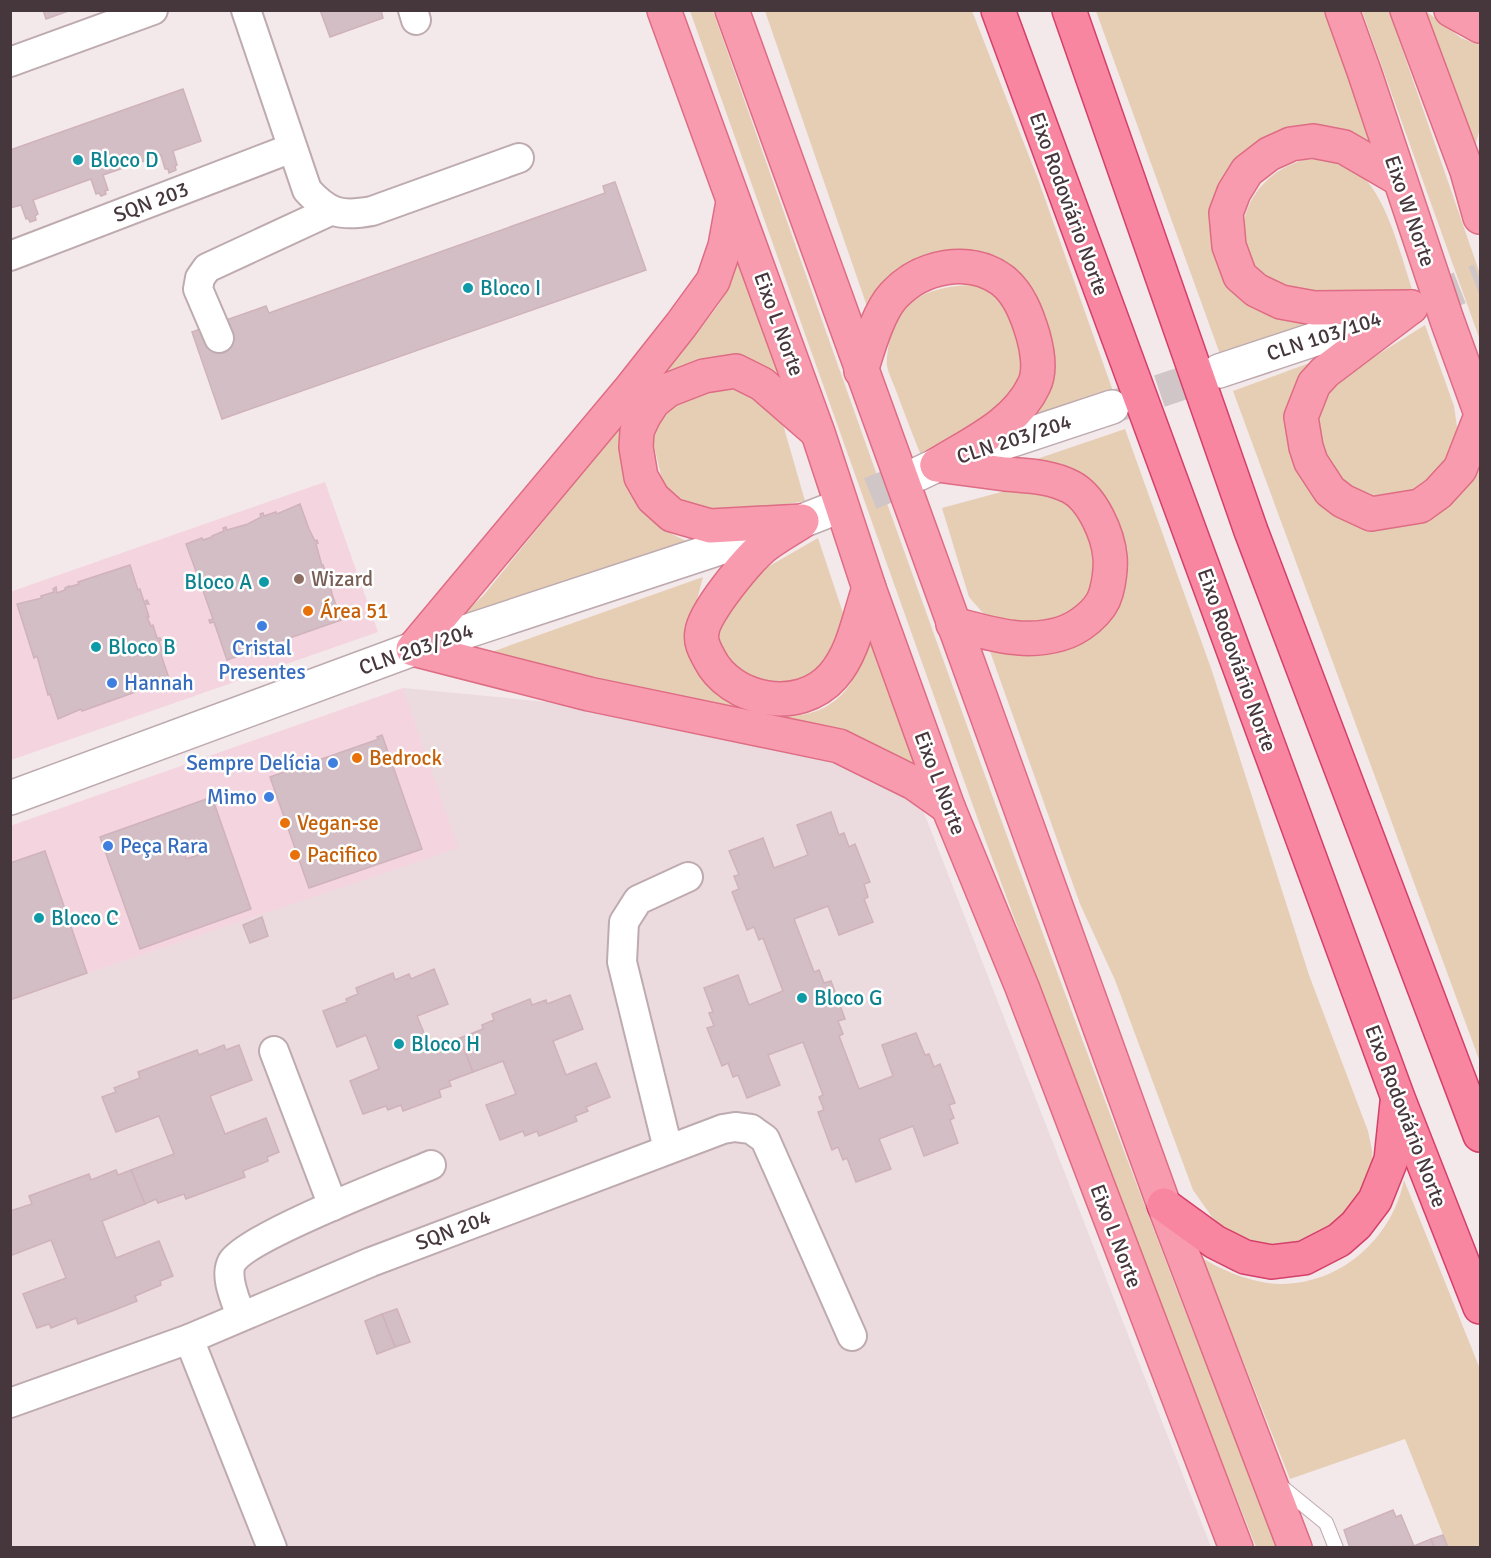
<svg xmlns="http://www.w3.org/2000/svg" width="1491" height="1558" font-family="Signika,sans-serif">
	<rect width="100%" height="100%" fill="#f3e8ea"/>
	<polygon fill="#ebdade" points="403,688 610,708 829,756 919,800 1211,1547 11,1547 10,999 457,848"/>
	<g fill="#f4d4df">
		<polygon points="325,482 378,632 11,760 10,592"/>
		<polygon points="403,688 458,848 11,999 10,826"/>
	</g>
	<g fill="#e5ceb3">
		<path d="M 690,11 L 713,11 C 863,438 1014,865 1176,1288 C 1210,1375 1246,1461 1280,1547 L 1256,1547 L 1133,1239 L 982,831 Z"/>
		<polygon points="765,11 972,11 1038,179 1114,394 1024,426 1054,364 1051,334 1040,308 979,263 870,315"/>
		<polygon points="1096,11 1326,11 1376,155 1297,136 1221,217 1283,318 1300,323 1313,324 1221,357"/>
		<polygon points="1362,11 1389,11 1480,274 1480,340"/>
		<polygon points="1423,11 1426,11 1461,38 1480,45 1480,128 1474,151"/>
		<path d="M 1309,159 C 1323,160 1337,160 1350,167 C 1385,185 1400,254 1412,289 C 1389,292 1367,294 1344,296 C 1329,298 1313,300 1298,297 C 1290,296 1281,288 1274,283 C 1216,246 1247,171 1309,159 Z"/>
		<path d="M 738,252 L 787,392 L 764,375 L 647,404 L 653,520 L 672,534 L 694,545 L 443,631 L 483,596 L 717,307 C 731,287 735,275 738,252 Z"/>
		<path d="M 975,285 L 993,292 L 1026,331 L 1019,392 L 923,460 C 914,439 906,417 898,396 C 895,386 889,376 887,366 C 886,359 888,350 889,343 C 895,298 935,285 975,285 Z"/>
		<polygon points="1425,325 1454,406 1457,427 1456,447 1448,467 1415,494 1364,498 1327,472 1316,432 1319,411 1327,393 1347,374"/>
		<polygon points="1323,358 1295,410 1372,524 1480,452 1480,1062 1233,391"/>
		<polygon points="744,386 782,421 805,501 700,519 664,489 650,428 673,397"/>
		<polygon points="1125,429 1212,671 1309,975 1368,1131 1372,1150 1373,1172 1366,1192 1322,1241 1267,1249 1231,1235 1212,1217 1193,1190 1115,980 1080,904 987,643 1045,653 1123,548 1028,462"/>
		<polygon points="1041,487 1074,503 1098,557 1091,589 1073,612 1044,626 996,620 982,612 969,597 942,508 1016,488"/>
		<polygon points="818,538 843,613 846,628 825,675 767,689 727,663 717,640 719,613 745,580"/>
		<path d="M 703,577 L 695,607 L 723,695 C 732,700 741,707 751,711 C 763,715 775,716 788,716 C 844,715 865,672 868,622 L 930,789 L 909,766 L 466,661 Z"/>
		<path d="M 1404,1180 L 1480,1369 L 1480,1547 L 1448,1547 L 1405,1439 L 1290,1479 L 1202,1258 C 1225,1272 1253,1283 1280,1284 C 1342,1284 1392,1238 1404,1180 Z"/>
	</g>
	<g fill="#d4bec5" stroke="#cfb2ba" stroke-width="1.5" fill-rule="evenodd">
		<polygon points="43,10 71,10 46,19"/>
		<polygon points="320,10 381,10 383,18 330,37"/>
		<polygon points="183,89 201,141 173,151 177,165 175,166 176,170 169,173 168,169 165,169 161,155 103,175 108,190 105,191 106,194 101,196 99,193 96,194 91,179 33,200 38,214 35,216 36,220 30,222 28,218 26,219 21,205 10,208 10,150"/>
		<polygon points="615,182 646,270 222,419 192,332 266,306 269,313 605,193 603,186"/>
		<polygon points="300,504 309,529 315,541 317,540 318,543 316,544 322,566 323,565 328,578 331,577 332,580 329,581 332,594 341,620 227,660 214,622 210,623 209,620 213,619 201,585 197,586 196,583 200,582 186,544 202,538 203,540 212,537 212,536 224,531 223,528 226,527 227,530 248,524 261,517 260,514 263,513 264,516 276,512 277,514"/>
		<polygon points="130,565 138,590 140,589 144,602 147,600 149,604 145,604 149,617 147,617 151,626 153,625 157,638 160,638 161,640 159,641 163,654 161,655 170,681 146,687 147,688 82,711 81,709 58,719 50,694 48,695 37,656 34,658 17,604 42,598 41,596 54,592 53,589 56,587 57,593 65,590 65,588 69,586 69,587 79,584 78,582"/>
		<polygon points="382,735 422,849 309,888 270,777 379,739 377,737"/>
		<path d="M 212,797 L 251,909 L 140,949 L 100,837 ZM 198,847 L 201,854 L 186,859 L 184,851 Z"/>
		<polygon points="831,812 839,835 844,833 849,847 855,844 870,882 864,884 868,897 864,899 873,922 839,935 828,906 794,919 814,972 819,970 824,983 831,981 845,1019 838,1021 843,1034 839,1036 859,1089 893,1076 882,1045 916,1033 925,1055 929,1054 934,1067 940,1064 955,1103 949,1105 954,1118 950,1120 958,1143 924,1156 913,1126 879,1139 891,1169 856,1182 847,1158 843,1160 838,1147 832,1150 818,1112 824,1110 819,1097 823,1095 803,1042 768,1055 780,1085 747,1098 738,1075 733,1077 728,1063 722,1066 707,1028 714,1026 709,1013 713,1012 704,988 738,975 749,1005 783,991 763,938 759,940 754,927 747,930 732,892 739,889 734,876 739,875 729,851 763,838 774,868 808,855 797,825"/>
		<polygon points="45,851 87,973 10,1000 10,863"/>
		<polygon points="262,917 268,936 250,943 243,925"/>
		<polygon points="434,969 448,1004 417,1016 431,1050 460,1038 473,1072 449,1081 451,1086 439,1090 441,1097 403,1111 401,1105 388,1110 386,1106 363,1114 350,1081 379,1069 366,1035 337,1047 323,1011 347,1002 346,999 358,994 356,988 393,973 395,980 409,974 411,979"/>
		<polygon points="570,995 583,1029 553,1041 566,1075 596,1063 610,1097 586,1107 588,1111 575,1116 577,1121 539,1136 537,1131 525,1136 523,1131 500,1140 486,1105 516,1094 503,1061 473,1072 460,1038 483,1029 482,1025 494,1020 492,1014 530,999 532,1005 546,1000 547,1004"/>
		<polygon points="224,1045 226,1050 239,1045 252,1080 210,1096 225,1134 266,1118 279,1152 267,1157 268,1161 243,1171 245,1177 186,1199 184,1194 158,1203 156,1199 145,1204 131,1170 174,1154 159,1116 116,1132 102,1097 116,1092 114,1088 140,1078 138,1072 197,1050 199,1055"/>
		<polygon points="116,1170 118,1175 131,1170 145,1204 102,1221 116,1258 159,1241 173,1276 160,1281 161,1285 135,1296 137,1301 112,1311 78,1324 76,1318 51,1328 49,1324 37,1328 23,1294 66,1278 51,1240 10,1256 10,1211 32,1204 29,1196 89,1174 91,1180"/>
		<polygon points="397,1309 410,1342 395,1347 382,1314"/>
		<polygon points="382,1314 395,1347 377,1354 365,1321"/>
		<polygon points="1393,1510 1396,1517 1401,1515 1414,1546 1350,1548 1344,1530"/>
		<polygon points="1443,1535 1448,1548 1434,1548 1431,1539"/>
		<polygon points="1431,1539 1434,1548 1410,1548 1414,1546"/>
	</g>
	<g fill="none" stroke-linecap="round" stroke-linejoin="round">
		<g stroke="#d0c5c7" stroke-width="33" stroke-dasharray="33 16" stroke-linecap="butt">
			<polyline points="1429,300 1480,280"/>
			<polyline points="1113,407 1219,371"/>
			<polyline points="825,512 918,474"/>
		</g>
		<defs>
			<polyline id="service" points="1278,1484 1326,1523 1336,1548"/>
			<g id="minor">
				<path d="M 246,10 L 307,190 C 328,213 340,217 372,211 L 519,158"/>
				<polyline points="413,10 416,20"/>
				<polyline points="10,62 153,10"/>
				<polyline points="10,256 292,148"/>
				<polyline points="219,338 198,289 200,278 207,268 330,211"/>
				<polyline points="274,1051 333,1206"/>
				<polyline points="668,1149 622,962 624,922 638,900 688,877"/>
				<path d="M 241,1316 C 236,1301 224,1277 232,1262 C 248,1236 396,1180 431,1165"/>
				<polyline points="189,1339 272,1548"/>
				<polyline points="10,1403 189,1339 371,1262 723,1129 735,1127 751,1129 765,1139 852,1336"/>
			</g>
			<g id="tertiary">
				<polyline points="1219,371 1403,310"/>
				<polyline points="918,474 937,465 1112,407"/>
				<polyline points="10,798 413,649 802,521 825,512"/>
			</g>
			<g id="primary">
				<polyline points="664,10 818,433 869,588 948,807 1022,987 1236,1548"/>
				<polyline points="732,10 1164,1205 1295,1548"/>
				<polyline points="1342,10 1365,74 1447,320 1480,411"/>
				<polyline points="1407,10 1467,171 1480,217"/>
				<polyline points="1451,10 1480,26"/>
				<polyline points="1399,179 1344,147 1313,141 1291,144 1269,154 1247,171 1234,192 1226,213 1229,246 1240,276 1256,290 1281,302 1314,308 1411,307"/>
				<polyline points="733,202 725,246 713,281 681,325 632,387 413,649 589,694 839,746 914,783 948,807"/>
				<polyline points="1411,307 1325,372 1314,384 1301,417 1306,447 1311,462 1330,491 1343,501 1371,514 1420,506 1438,493 1460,469 1480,418"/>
				<path d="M 861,371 C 868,349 878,312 894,295 C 921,266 969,256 1002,280 C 1019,293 1027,315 1033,335 C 1037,349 1041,371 1034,385 C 1016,424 972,443 937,465"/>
				<path d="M 937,465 C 960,468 982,471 1005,474 C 1028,476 1050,476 1071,487 C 1092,498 1108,534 1110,557 C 1111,567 1109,583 1106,593 C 1101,612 1078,629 1060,634 C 1023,645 989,633 953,624"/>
				<polyline points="802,521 710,526 672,515 653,498 641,477 636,447 637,431 644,416 653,402 668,390 704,376 736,371 762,384 815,430"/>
				<path d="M 801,522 C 789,530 774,538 763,547 C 747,561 704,612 702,632 C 700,641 704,649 709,658 C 730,701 799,715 833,676 C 854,652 859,617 869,588"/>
			</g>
			<g id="trunk">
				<polyline points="998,10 1398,1098 1480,1307"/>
				<polyline points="1069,10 1251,531 1480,1135"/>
				<polyline points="1164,1205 1215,1242 1245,1257 1272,1262 1304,1258 1339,1240 1356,1225 1375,1200 1391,1160 1397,1103"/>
			</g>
		</defs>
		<use href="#service" stroke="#beabb0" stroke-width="16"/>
		<use href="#minor" stroke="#beabb0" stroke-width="32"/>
		<use href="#tertiary" stroke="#beabb0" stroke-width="36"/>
		<use href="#primary" stroke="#de6c84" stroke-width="36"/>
		<use href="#trunk" stroke="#d5406a" stroke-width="36"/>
		<use href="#service" stroke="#fff" stroke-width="14"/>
		<use href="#minor" stroke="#fff" stroke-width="28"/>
		<use href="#tertiary" stroke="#fff" stroke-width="33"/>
		<use href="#primary" stroke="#f99bae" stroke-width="33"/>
		<use href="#trunk" stroke="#f886a0" stroke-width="33"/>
	</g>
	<g fill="#0f9aa8" stroke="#fff" stroke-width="2">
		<circle cx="78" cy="160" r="6"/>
		<circle cx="468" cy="288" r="6"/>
		<circle cx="264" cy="582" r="6"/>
		<circle cx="96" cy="647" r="6"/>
		<circle cx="39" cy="918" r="6"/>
		<circle cx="802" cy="998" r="6"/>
		<circle cx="399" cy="1044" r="6"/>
	</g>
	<circle fill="#8d6e63" stroke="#fff" stroke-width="2" cx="299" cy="579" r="6"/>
	<g fill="#e8710a" stroke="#fff" stroke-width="2">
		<circle cx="308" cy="611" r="6"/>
		<circle cx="357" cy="758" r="6"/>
		<circle cx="285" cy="823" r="6"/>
		<circle cx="295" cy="855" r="6"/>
	</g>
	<g fill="#3f7fe0" stroke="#fff" stroke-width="2">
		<circle cx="262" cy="626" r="6"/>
		<circle cx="112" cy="683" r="6"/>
		<circle cx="333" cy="763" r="6"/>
		<circle cx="269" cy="797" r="6"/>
		<circle cx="108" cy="846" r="6"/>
	</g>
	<g text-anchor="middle" stroke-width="5" stroke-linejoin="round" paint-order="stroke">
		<g font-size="21" fill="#0d838f" stroke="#fff" text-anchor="start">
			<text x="90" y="167">Bloco D</text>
			<text x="480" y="295">Bloco I</text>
			<text x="252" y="589" text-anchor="end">Bloco A</text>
			<text x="108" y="654">Bloco B</text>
			<text x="51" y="925">Bloco C</text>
			<text x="814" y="1005">Bloco G</text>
			<text x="411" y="1051">Bloco H</text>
		</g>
		<g font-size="21" fill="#46373c" stroke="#fff">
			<text transform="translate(151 202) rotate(-21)" y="7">SQN 203</text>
			<text transform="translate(1069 204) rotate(70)" y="7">Eixo Rodoviário Norte</text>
			<text transform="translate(1410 211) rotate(71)" y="7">Eixo W Norte</text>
			<text transform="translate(779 324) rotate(70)" y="7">Eixo L Norte</text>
			<text transform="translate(1324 336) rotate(-18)" y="7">CLN 103/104</text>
			<text transform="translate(1014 439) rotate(-18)" y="7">CLN 203/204</text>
			<text transform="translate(416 649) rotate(-19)" y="7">CLN 203/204</text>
			<text transform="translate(1237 660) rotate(70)" y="7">Eixo Rodoviário Norte</text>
			<text transform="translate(940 783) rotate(69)" y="7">Eixo L Norte</text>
			<text transform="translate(1406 1116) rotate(69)" y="7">Eixo Rodoviário Norte</text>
			<text transform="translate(453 1230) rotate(-21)" y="7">SQN 204</text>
			<text transform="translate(1116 1236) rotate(69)" y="7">Eixo L Norte</text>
		</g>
		<g font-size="21" fill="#785e54" stroke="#fff" text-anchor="start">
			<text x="311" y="586">Wizard</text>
		</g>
		<g font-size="21" fill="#c56008" stroke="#fff" text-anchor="start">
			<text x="320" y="618">Área 51</text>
			<text x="369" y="765">Bedrock</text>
			<text x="297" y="830">Vegan-se</text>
			<text x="307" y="862">Pacifico</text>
		</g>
		<g font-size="21" fill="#366cbe" stroke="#fff" text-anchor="start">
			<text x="262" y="655" text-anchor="middle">Cristal<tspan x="262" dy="24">Presentes</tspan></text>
			<text x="124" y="690">Hannah</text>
			<text x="321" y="770" text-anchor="end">Sempre Delícia</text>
			<text x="257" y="804" text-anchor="end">Mimo</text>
			<text x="120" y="853">Peça Rara</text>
		</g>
	</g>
	<rect width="1491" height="1558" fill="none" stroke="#46373c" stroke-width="24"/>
</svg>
